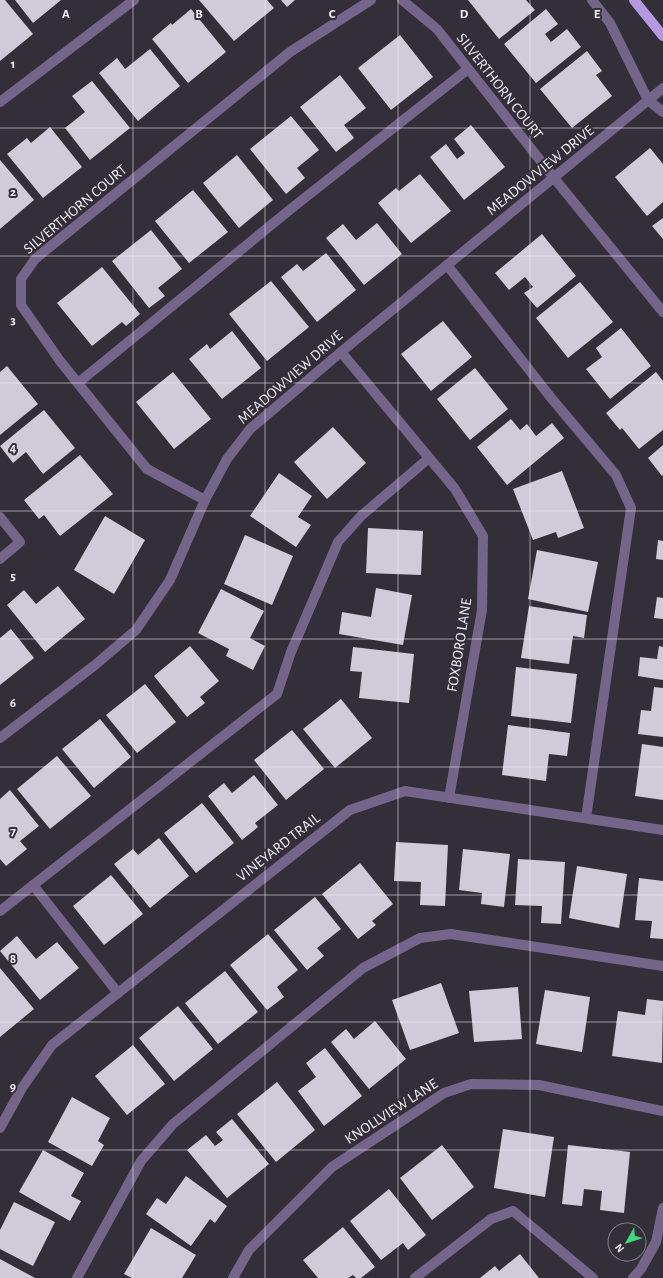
<svg xmlns="http://www.w3.org/2000/svg" width="663" height="1278" font-family="'Alegreya Sans',sans-serif">
	<rect width="100%" height="100%" fill="#332f39"/>
	<g fill="#cfcbd8">
		<polygon points="0,0 5,0 33,34 0,61"/>
		<polygon points="15,0 61,0 33,23"/>
		<polygon points="199,0 267,0 274,8 234,41"/>
		<polygon points="281,0 295,0 287,7"/>
		<polygon points="468,0 526,0 535,10 499,39"/>
		<polygon points="191,9 226,52 188,83 152,39 171,23 172,25"/>
		<polygon points="546,9 558,24 545,34 551,42 567,29 581,47 536,83 504,44"/>
		<polygon points="400,35 433,77 391,110 358,68"/>
		<polygon points="150,49 180,86 138,121 99,73 117,58 125,69"/>
		<polygon points="587,51 602,71 596,75 612,96 572,128 540,89"/>
		<polygon points="340,75 366,108 344,125 354,138 336,152 300,107"/>
		<polygon points="92,81 130,128 90,160 65,128 85,112 72,96"/>
		<polygon points="291,116 319,150 297,168 305,178 286,194 250,149"/>
		<polygon points="471,125 505,167 464,200 430,157 446,144 457,159 465,153 454,139"/>
		<polygon points="50,127 82,167 43,198 7,154 27,138 31,143"/>
		<polygon points="650,148 663,164 663,202 647,216 615,177"/>
		<polygon points="237,155 273,200 239,228 203,183"/>
		<polygon points="0,160 34,200 0,229"/>
		<polygon points="420,174 451,211 411,243 378,203 396,188 399,191"/>
		<polygon points="193,190 228,232 189,263 155,221"/>
		<polygon points="663,218 663,239 652,226"/>
		<polygon points="377,223 402,254 364,285 326,238 343,224 356,240"/>
		<polygon points="151,230 182,269 158,288 165,296 149,308 112,261"/>
		<polygon points="542,234 576,276 537,308 524,293 533,287 525,277 509,290 495,273"/>
		<polygon points="326,253 356,290 317,322 281,277 297,264 303,271"/>
		<polygon points="102,267 140,314 126,326 122,322 92,346 57,303"/>
		<polygon points="271,281 309,327 267,361 229,314"/>
		<polygon points="580,282 613,322 568,358 536,318"/>
		<polygon points="443,321 472,357 431,391 401,354"/>
		<polygon points="621,328 651,366 610,399 586,369 602,357 596,348"/>
		<polygon points="232,331 261,368 222,399 189,359 207,344 210,349"/>
		<polygon points="7,366 38,404 0,435 0,372"/>
		<polygon points="475,368 508,409 470,440 437,399"/>
		<polygon points="173,372 211,419 174,449 136,402"/>
		<polygon points="656,372 663,381 663,430 639,449 622,428 620,430 606,413"/>
		<polygon points="44,410 75,448 43,474 26,452 13,463 0,446"/>
		<polygon points="511,419 520,430 527,424 536,436 552,423 564,438 507,485 477,447"/>
		<polygon points="333,427 366,463 327,499 294,462"/>
		<polygon points="663,445 663,475 662,476 648,458"/>
		<polygon points="80,455 113,494 60,536 44,515 39,519 24,500"/>
		<polygon points="562,471 584,528 558,538 556,532 533,540 513,489"/>
		<polygon points="279,473 312,496 298,517 311,525 296,547 250,516"/>
		<polygon points="105,516 145,540 114,594 74,570"/>
		<polygon points="368,528 423,531 421,575 366,573"/>
		<polygon points="245,535 293,556 272,605 224,584"/>
		<polygon points="658,540 663,541 663,560 656,559"/>
		<polygon points="537,550 598,562 588,612 528,599"/>
		<polygon points="58,586 85,619 45,652 7,605 24,590 36,604"/>
		<polygon points="376,588 412,595 403,645 339,634 342,612 371,617"/>
		<polygon points="221,589 264,611 250,638 265,646 253,670 226,656 229,649 198,633"/>
		<polygon points="657,597 663,598 663,619 654,618"/>
		<polygon points="529,606 587,615 584,638 573,636 569,664 521,658"/>
		<polygon points="11,629 34,658 0,685 0,638"/>
		<polygon points="190,646 219,681 200,697 205,703 187,717 154,676"/>
		<polygon points="659,646 663,647 663,680 638,676 640,657 657,659"/>
		<polygon points="353,647 414,654 409,703 359,698 362,672 350,671"/>
		<polygon points="516,667 577,674 571,723 511,716"/>
		<polygon points="145,684 176,722 137,753 106,715"/>
		<polygon points="654,687 663,688 663,737 638,734 641,710 651,711"/>
		<polygon points="341,699 372,738 335,768 303,729"/>
		<polygon points="100,719 131,757 94,788 62,749"/>
		<polygon points="508,725 570,733 567,756 549,754 546,781 502,775"/>
		<polygon points="292,730 324,769 286,800 254,760"/>
		<polygon points="642,744 663,747 663,800 635,796"/>
		<polygon points="57,756 91,796 50,829 17,789"/>
		<polygon points="254,775 278,805 255,823 258,827 242,840 208,796 224,783 232,793"/>
		<polygon points="10,790 39,826 20,841 27,849 6,866 0,859 0,799"/>
		<polygon points="202,803 234,843 196,873 164,833"/>
		<polygon points="159,838 189,876 150,908 114,864 133,849 138,855"/>
		<polygon points="396,842 448,845 445,906 420,905 421,882 394,881"/>
		<polygon points="463,849 510,854 504,907 481,904 482,893 459,890"/>
		<polygon points="518,859 565,862 561,924 541,923 542,906 515,905"/>
		<polygon points="360,863 393,904 372,921 376,925 358,939 322,894"/>
		<polygon points="577,866 627,874 619,928 569,918"/>
		<polygon points="111,875 143,914 104,945 73,906"/>
		<polygon points="639,878 663,881 663,939 650,938 652,921 635,920"/>
		<polygon points="315,897 341,929 317,948 324,956 307,970 274,930"/>
		<polygon points="268,934 298,970 277,987 284,997 267,1010 230,965"/>
		<polygon points="17,936 36,959 57,942 79,968 40,1000 0,951"/>
		<polygon points="0,968 34,1009 0,1037"/>
		<polygon points="225,971 258,1012 218,1044 185,1003"/>
		<polygon points="441,983 459,1033 410,1050 392,1000"/>
		<polygon points="518,987 522,1039 474,1042 469,991"/>
		<polygon points="545,990 590,997 582,1052 536,1044"/>
		<polygon points="647,999 663,1001 662,1063 612,1056 618,1011 645,1015"/>
		<polygon points="178,1006 213,1049 174,1081 139,1038"/>
		<polygon points="375,1021 406,1059 369,1089 331,1042 346,1029 354,1039"/>
		<polygon points="133,1045 165,1084 127,1115 95,1076"/>
		<polygon points="325,1048 362,1096 324,1126 298,1091 316,1077 306,1063"/>
		<polygon points="277,1082 315,1130 276,1162 237,1114"/>
		<polygon points="72,1097 110,1118 98,1141 104,1145 92,1166 48,1142"/>
		<polygon points="232,1119 269,1164 227,1198 187,1150 206,1135 215,1146 223,1140 216,1132"/>
		<polygon points="503,1129 554,1137 545,1197 494,1188"/>
		<polygon points="442,1145 474,1187 432,1220 400,1178"/>
		<polygon points="568,1145 630,1152 624,1213 600,1210 602,1191 584,1189 582,1206 562,1204"/>
		<polygon points="43,1150 84,1173 71,1196 81,1201 70,1221 19,1192"/>
		<polygon points="186,1176 227,1206 215,1223 210,1219 191,1246 146,1214 157,1198 166,1204"/>
		<polygon points="389,1189 426,1235 408,1250 403,1243 381,1260 350,1221"/>
		<polygon points="14,1202 55,1222 33,1266 0,1249 0,1230"/>
		<polygon points="343,1227 375,1267 361,1278 356,1278 353,1275 348,1278 318,1278 303,1260"/>
		<polygon points="151,1228 196,1255 182,1278 132,1278 124,1274"/>
		<polygon points="520,1254 539,1278 480,1278 495,1266 499,1271"/>
		<polygon points="0,1259 35,1278 0,1278"/>
	</g>
	<g fill="none" stroke-linecap="round" stroke-linejoin="round">
		<g stroke="#74668a" stroke-width="10">
			<polyline points="402,0 437,29 554,178 663,312"/>
			<polyline points="592,0 610,23 648,100 663,112"/>
			<polyline points="0,102 134,0"/>
			<polyline points="447,265 552,399 616,475 631,508 586,818"/>
			<polyline points="341,352 455,489 483,536 482,610 449,798"/>
			<polyline points="78,383 292,208 468,69"/>
			<polyline points="205,500 147,469 60,361 21,305 21,279 35,259 290,52 371,0"/>
			<polyline points="0,517 20,542 0,559"/>
			<polyline points="0,738 95,665 136,630 170,580 205,500 227,459 250,429 341,352 663,88"/>
			<polyline points="33,885 118,993"/>
			<polyline points="0,911 277,694 291,652 338,542 361,516 429,458"/>
			<polyline points="0,1128 22,1088 52,1045 350,810 405,791 663,830"/>
			<polyline points="77,1278 141,1161 173,1124 363,968 420,938 451,934 663,966"/>
			<polyline points="233,1278 249,1250 332,1167 444,1093 471,1084 539,1085 663,1111"/>
			<polyline points="415,1278 491,1219 513,1211 593,1278"/>
			<polyline points="633,1278 641,1269 656,1242 663,1208"/>
		</g>
		<polyline stroke="#b698e2" stroke-width="10" points="634,0 663,36"/>
	</g>
	<path fill="none" stroke="#f6f3fa" stroke-width="1" stroke-opacity="0.55" d="M 133,0 L 133,1278M 265,0 L 265,1278M 398,0 L 398,1278M 530,0 L 530,1278M 0,128 L 663,128M 0,256 L 663,256M 0,383 L 663,383M 0,511 L 663,511M 0,639 L 663,639M 0,767 L 663,767M 0,895 L 663,895M 0,1022 L 663,1022M 0,1150 L 663,1150"/>
	<g text-anchor="middle" stroke-width="4" stroke-linejoin="round" paint-order="stroke">
		<g font-size="15" fill="#f6f3fa" stroke="#332f39">
			<text transform="translate(500 86) rotate(52)" y="5">SILVERTHORN COURT</text>
			<text transform="translate(540 170) rotate(-39)" y="5">MEADOWVIEW DRIVE</text>
			<text transform="translate(75 209) rotate(-40)" y="5">SILVERTHORN COURT</text>
			<text transform="translate(290 377) rotate(-41)" y="5">MEADOWVIEW DRIVE</text>
			<text transform="translate(459 645) rotate(-81)" y="5">FOXBORO LANE</text>
			<text transform="translate(278 847) rotate(-38)" y="5">VINEYARD TRAIL</text>
			<text transform="translate(391 1111) rotate(-33)" y="5">KNOLLVIEW LANE</text>
		</g>
	</g>
	<g font-size="13" text-anchor="middle" font-weight="bold" fill="#f6f3fa" stroke="#332f39" stroke-width="4" stroke-linejoin="round" paint-order="stroke">
		<text x="66" y="18">A</text>
		<text x="199" y="18">B</text>
		<text x="332" y="18">C</text>
		<text x="464" y="18">D</text>
		<text x="597" y="18">E</text>
		<text x="13" y="68">1</text>
		<text x="13" y="196">2</text>
		<text x="13" y="324">3</text>
		<text x="13" y="452">4</text>
		<text x="13" y="580">5</text>
		<text x="13" y="707">6</text>
		<text x="13" y="835">7</text>
		<text x="13" y="963">8</text>
		<text x="13" y="1091">9</text>
	</g>
	<g transform="translate(627 1242) rotate(231)"><circle r="19" fill="#332f39" stroke="#817d86"/>
	<path d="M0-3L7 15L0 10L-7 15Z" fill="#41d77c"/>
	<text y="-6" font-size="11" font-weight="bold" text-anchor="middle" fill="#f6f3fa">N</text>
	</g>
</svg>
